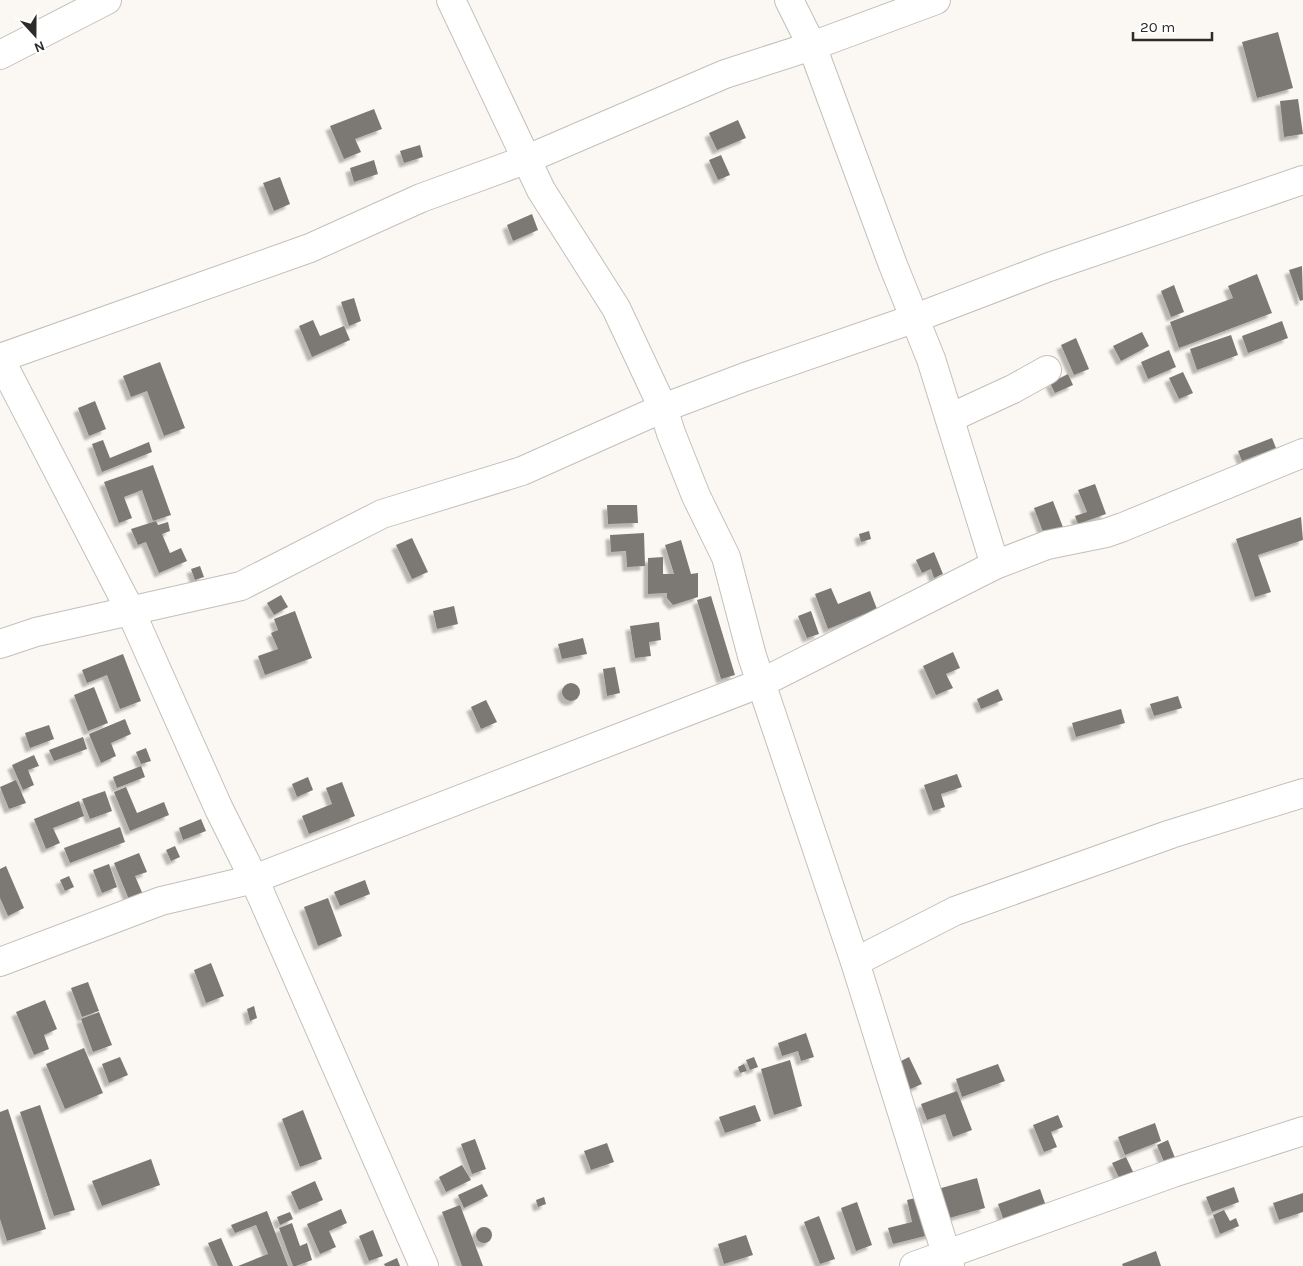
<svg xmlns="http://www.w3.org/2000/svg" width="1303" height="1266" font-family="Karla,sans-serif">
	<defs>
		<filter id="shadow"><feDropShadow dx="-4.5" dy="4.5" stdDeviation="1" flood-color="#0004"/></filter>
	</defs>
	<rect width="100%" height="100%" fill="#fbf7f2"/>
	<g fill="#7c7974" filter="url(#shadow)">
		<polygon points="1278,32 1293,88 1257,98 1242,42"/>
		<polygon points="1298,99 1303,134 1284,137 1280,101"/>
		<polygon points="374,109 382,129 355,139 361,152 344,159 330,126"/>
		<polygon points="738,120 746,138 717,150 709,133"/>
		<polygon points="420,145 423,157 404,163 400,151"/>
		<polygon points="721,155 730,175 718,180 709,160"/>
		<polygon points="374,160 378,174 354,182 350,168"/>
		<polygon points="280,177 290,204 274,211 263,183"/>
		<polygon points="532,214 538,230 513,241 507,225"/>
		<polygon points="1302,266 1303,300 1300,301 1289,270"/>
		<polygon points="1257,274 1272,313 1179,348 1170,322 1233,298 1228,286"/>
		<polygon points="1174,285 1184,312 1171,317 1161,291"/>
		<polygon points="354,298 361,321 349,326 341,302"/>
		<polygon points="313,320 320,336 344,326 350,340 312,357 299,326"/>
		<polygon points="1282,321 1288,338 1248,353 1242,336"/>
		<polygon points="1142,332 1149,346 1121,361 1113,346"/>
		<polygon points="1231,335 1238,355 1197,370 1190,349"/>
		<polygon points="1076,338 1089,369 1074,375 1061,345"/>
		<polygon points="1169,350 1176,367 1148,379 1141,362"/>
		<polygon points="160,362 185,428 164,436 147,391 131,397 123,376"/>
		<polygon points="1183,372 1193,393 1179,399 1169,378"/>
		<polygon points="1068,374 1073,385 1055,393 1050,383"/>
		<polygon points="95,401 106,429 89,436 78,408"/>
		<polygon points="1272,438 1276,448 1242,461 1238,451"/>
		<polygon points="103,440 110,458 149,442 152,452 102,472 92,444"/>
		<polygon points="153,465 171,515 153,521 142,490 124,497 132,518 119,523 104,482"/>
		<polygon points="1095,484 1106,514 1078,524 1075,516 1087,512 1078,490"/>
		<polygon points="1053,501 1064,530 1045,537 1034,508"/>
		<polygon points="607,505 637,505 638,523 608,524"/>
		<polygon points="1301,517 1303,540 1258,555 1271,592 1255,597 1236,539"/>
		<polygon points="156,521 158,525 168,522 170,531 162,534 170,553 181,548 187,561 159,573 146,542 138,545 131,529"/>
		<polygon points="869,531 871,539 861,542 859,534"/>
		<polygon points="644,533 645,566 627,567 626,551 611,552 610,535"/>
		<polygon points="412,538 428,572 412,579 396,545"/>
		<polygon points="681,540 691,574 698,573 698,597 673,605 667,598 667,593 648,594 648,558 663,557 663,574 674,574 665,545"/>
		<polygon points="934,552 943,574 934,578 931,569 922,573 916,560"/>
		<polygon points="200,566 204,577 195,580 191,569"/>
		<polygon points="831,588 838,604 870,591 877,609 828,629 815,594"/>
		<polygon points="281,595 288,607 274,615 267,603"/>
		<polygon points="711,596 735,675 721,679 697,600"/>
		<polygon points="454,606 458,624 437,629 433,611"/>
		<polygon points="295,611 312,658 265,675 258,656 278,649 271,633 278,630 274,619"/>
		<polygon points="811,611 819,634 807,638 798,616"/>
		<polygon points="659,622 661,640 649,642 651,656 635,658 630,626"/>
		<polygon points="583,638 587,654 562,659 558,644"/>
		<polygon points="953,652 960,668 946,674 953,688 936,695 923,666"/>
		<polygon points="123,654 141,701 120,709 107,675 87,683 82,670"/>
		<polygon points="615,667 620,693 607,696 603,669"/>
		<circle cx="571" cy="692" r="9"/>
		<polygon points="94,687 108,723 88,731 74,695"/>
		<polygon points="998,689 1003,700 981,709 977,699"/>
		<polygon points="1178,696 1182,708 1154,716 1150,704"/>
		<polygon points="486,700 497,722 481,729 471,707"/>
		<polygon points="1121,709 1125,723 1076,737 1072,723"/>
		<polygon points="125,719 131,734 111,743 116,756 101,763 89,734"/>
		<polygon points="49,725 54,739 30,748 25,733"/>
		<polygon points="83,737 87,749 54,761 49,750"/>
		<polygon points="146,748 151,761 141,764 136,752"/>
		<polygon points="34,755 39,766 28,770 34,785 23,790 12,765"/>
		<polygon points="141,766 145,777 117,788 113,777"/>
		<polygon points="957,774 962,787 941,794 945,807 933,811 924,785"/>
		<polygon points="308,777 313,790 297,797 292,784"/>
		<polygon points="16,780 26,803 9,809 0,787"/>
		<polygon points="342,782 355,816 309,834 302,816 332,804 326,788"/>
		<polygon points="126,787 137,813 164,802 169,815 130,831 114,792"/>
		<polygon points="105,791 112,811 90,819 82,799"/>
		<polygon points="79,801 84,816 53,828 60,843 46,849 34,819"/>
		<polygon points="201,819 206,831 183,840 179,828"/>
		<polygon points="120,827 125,842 70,863 64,848"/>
		<polygon points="175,846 180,857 171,861 166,850"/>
		<polygon points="139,853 147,872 135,876 144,897 130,902 114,863"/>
		<polygon points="109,864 117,887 102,893 93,870"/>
		<polygon points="6,866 24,908 8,916 0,898 0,869"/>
		<polygon points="69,876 74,887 65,891 60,880"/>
		<polygon points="365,880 370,894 340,906 334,892"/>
		<polygon points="328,898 342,936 318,946 304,907"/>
		<polygon points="211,963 224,996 206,1003 194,970"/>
		<polygon points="88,982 99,1011 82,1017 71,988"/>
		<polygon points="45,1000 57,1029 44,1035 49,1049 34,1055 16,1012"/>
		<polygon points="254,1006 257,1018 250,1021 247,1009"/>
		<polygon points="99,1012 112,1045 93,1052 81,1019"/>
		<polygon points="806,1033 814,1057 801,1061 798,1051 782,1056 778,1043"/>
		<polygon points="84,1048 103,1093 65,1109 46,1064"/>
		<polygon points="120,1057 128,1075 109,1083 102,1064"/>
		<polygon points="754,1057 758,1067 750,1070 746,1060"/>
		<polygon points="909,1057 922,1084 908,1090 895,1064"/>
		<polygon points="790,1060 802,1106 774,1115 761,1069"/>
		<polygon points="744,1064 747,1071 740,1073 738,1067"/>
		<polygon points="998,1064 1005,1081 962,1097 956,1079"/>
		<polygon points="957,1091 972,1130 953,1137 945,1114 927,1120 921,1104"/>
		<polygon points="40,1105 75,1210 54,1216 20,1112"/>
		<polygon points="755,1105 761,1121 725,1133 719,1117"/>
		<polygon points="8,1109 46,1229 7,1241 0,1219 0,1112"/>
		<polygon points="303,1110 322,1159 300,1167 282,1119"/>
		<polygon points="1058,1115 1063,1127 1051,1132 1057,1147 1044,1152 1033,1125"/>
		<polygon points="1155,1123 1161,1141 1125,1155 1118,1137"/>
		<polygon points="475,1139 486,1169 472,1174 461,1144"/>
		<polygon points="1168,1140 1175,1158 1164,1162 1157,1145"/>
		<polygon points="607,1143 614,1162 591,1170 584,1151"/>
		<polygon points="1126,1157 1135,1176 1121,1182 1112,1163"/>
		<polygon points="151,1159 160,1185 102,1206 92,1181"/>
		<polygon points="462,1165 471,1180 446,1192 439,1177"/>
		<polygon points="977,1178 985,1208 935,1222 927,1192"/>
		<polygon points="315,1181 323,1200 299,1210 291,1192"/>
		<polygon points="482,1184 488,1196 464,1208 458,1195"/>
		<polygon points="1234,1187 1239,1202 1212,1212 1206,1197"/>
		<polygon points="1040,1189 1046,1206 1004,1221 998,1204"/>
		<polygon points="1303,1193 1303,1212 1279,1220 1273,1203"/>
		<polygon points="924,1196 933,1234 893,1244 888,1228 912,1222 907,1200"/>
		<polygon points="544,1197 546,1204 538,1207 536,1200"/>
		<polygon points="857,1202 872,1245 856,1251 841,1208"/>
		<polygon points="460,1205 483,1266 462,1266 442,1212"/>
		<polygon points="341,1209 347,1223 329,1231 336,1247 320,1254 307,1224"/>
		<polygon points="1224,1210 1230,1221 1236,1218 1239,1226 1220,1234 1213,1215"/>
		<polygon points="267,1211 288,1266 238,1266 268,1254 256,1225 235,1233 231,1225"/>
		<polygon points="290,1212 293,1219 280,1225 277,1217"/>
		<polygon points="819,1216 835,1259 820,1264 804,1222"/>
		<polygon points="292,1223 300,1246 307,1243 312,1260 296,1266 293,1266 279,1228"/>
		<circle cx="484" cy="1235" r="8"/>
		<polygon points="373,1230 383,1256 369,1261 359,1236"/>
		<polygon points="746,1235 753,1255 724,1264 718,1244"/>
		<polygon points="221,1238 233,1266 218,1266 208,1243"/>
		<polygon points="1156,1251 1161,1266 1123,1266 1122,1264"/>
		<polygon points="397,1258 400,1266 385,1266 384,1264"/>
	</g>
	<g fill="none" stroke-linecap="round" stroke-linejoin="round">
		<defs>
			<g id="minor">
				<polyline points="451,0 541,190 616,308 663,408 671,433 696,496 726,557 752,656 855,962 950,1266"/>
				<polyline points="789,0 812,46 893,265 931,359 995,565"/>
				<polyline points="0,55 107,0"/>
				<polyline points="0,358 310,248 421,198 525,160 725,74 812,46 936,0"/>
				<polyline points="0,359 130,610 219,809 254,879 424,1266"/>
				<polyline points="950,418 1013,389 1047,370"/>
				<polyline points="0,644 36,632 241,586 382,514 522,471 663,408 745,377 913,319 1049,267 1303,180"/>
				<polyline points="0,962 161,901 254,879 761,683 995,565 1047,545 1106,533 1123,527 1303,453"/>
				<polyline points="855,962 955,911 1171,834 1303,793"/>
				<polyline points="914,1266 1173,1173 1303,1131"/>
			</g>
		</defs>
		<use href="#minor" stroke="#c3c0bb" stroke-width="30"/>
		<use href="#minor" stroke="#fff" stroke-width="28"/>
	</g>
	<g transform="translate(35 35) rotate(159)" stroke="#ffffff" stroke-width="4" paint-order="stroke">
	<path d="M0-4L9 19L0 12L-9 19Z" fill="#2e2c2a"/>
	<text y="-8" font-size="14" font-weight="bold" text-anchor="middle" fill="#2e2c2a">N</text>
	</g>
	<path d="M1133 32v8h79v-8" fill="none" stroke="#2e2c2a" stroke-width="2.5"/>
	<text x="1140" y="32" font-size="15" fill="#2e2c2a" stroke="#ffffff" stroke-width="4" paint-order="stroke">20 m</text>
</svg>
